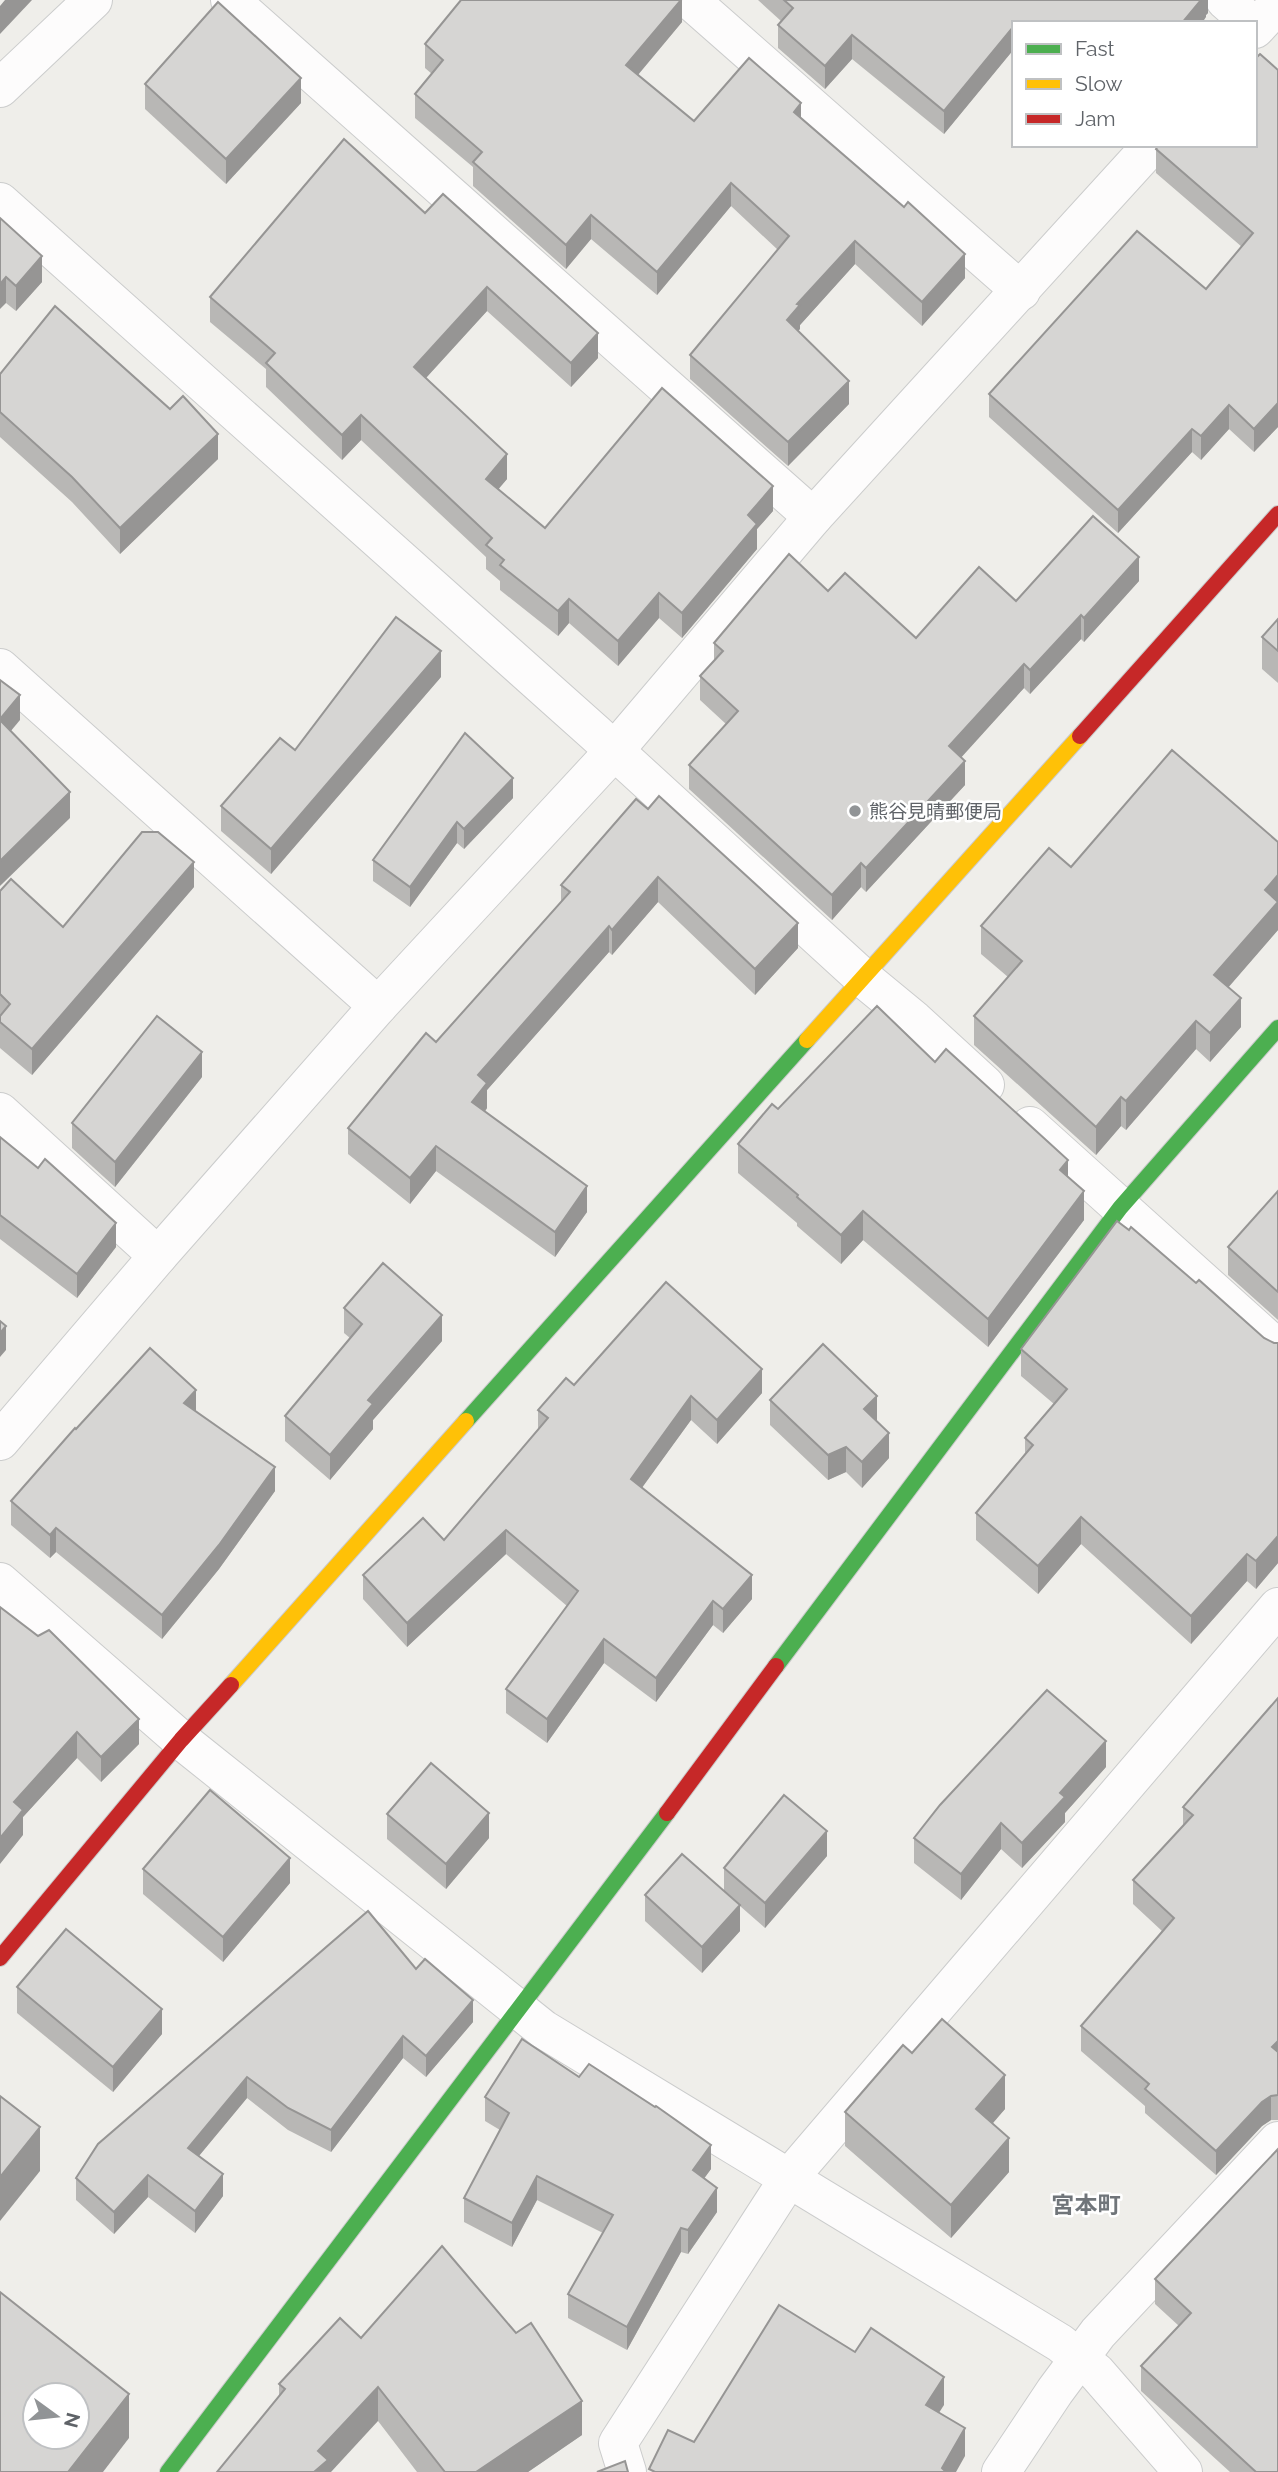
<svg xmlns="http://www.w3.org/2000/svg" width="1278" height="2472" font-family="Raleway,'Noto Sans JP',sans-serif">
	<rect width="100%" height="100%" fill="#efeeea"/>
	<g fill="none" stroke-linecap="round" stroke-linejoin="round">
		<defs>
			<g id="street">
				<polyline points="230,0 813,517"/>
				<polyline points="690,0 1021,291"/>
				<polyline points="1225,0 1251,23"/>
				<polyline points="1255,29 1278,4"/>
				<polyline points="0,88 93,0"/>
				<polyline points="0,202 595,733 863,978 914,1020 985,1085"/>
				<polyline points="0,668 378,1006"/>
				<polyline points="0,1112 158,1256"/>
				<polyline points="1030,1126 1278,1349"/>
				<polyline points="0,1441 158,1256 378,1006 615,750 813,517 1152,145"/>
				<polyline points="0,1582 181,1740 543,2029 1060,2343 1096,2372 1183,2472"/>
				<polyline points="627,2472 618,2443 789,2178 1278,1607"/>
				<polyline points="1001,2472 1055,2391 1098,2333 1278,2141"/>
			</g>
			<g id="fast">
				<polyline points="466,1421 807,1040"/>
				<polyline points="776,1666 1120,1208 1278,1028"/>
				<polyline points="168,2472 667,1813"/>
			</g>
			<g id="slow">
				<polyline points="807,1040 1080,736"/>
				<polyline points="231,1685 466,1421"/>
			</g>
			<g id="jam">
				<polyline points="1080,736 1278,514"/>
				<polyline points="667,1813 776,1666"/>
				<polyline points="0,1958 181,1740 231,1685"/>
			</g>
		</defs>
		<use href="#street" stroke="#cbcccc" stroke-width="40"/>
		<use href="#fast" stroke="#cacacb" stroke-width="18"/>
		<use href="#slow" stroke="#cacacb" stroke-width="18"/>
		<use href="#jam" stroke="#cacacb" stroke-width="18"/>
		<use href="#street" stroke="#fdfcfc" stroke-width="38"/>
		<use href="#fast" stroke="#4caf50" stroke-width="16"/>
		<use href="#slow" stroke="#ffc107" stroke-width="16"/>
		<use href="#jam" stroke="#c62828" stroke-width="16"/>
	</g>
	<g fill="#b8b7b5">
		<polygon points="682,0 682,22 638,75 694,121 801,118 965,278 922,326 855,264 800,325 800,329 798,330 849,404 788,466 690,379 690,355 778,250 731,206 657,295 591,239 566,269 473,186 473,167 415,118 415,94 432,74 425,68 425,44"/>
		<polygon points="758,0 1208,0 1208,13 1206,15 1206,17 1014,23 1014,49 944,134 852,59 825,89 778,48 778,25 781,21"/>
		<polygon points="1278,70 1278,427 1254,452 1229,429 1201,460 1192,452 1118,533 989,417 989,394 1206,289 1242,247 1156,173 1156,149"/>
		<polygon points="145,84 301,103 226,184 145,109"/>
		<polygon points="425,213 598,358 571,387 487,311 426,378 507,479 498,489 545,528 773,511 757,529 757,549 682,638 659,618 618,666 569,623 558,636 500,590 500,581 486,569 486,557 361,440 342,460 266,387 266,369 210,322 210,297"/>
		<polygon points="0,218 42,282 16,311 6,303"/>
		<polygon points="0,374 218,459 120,554 72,502 0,437"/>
		<polygon points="1139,581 1084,642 1081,639 1030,694 1024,688 961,757 965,785 866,892 861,887 832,920 689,789 689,765 726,724 700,700 700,676 714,661 714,643 828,591 916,638 1016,601"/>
		<polygon points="1278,619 1278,683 1262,669 1262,637"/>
		<polygon points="441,677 271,874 221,831 221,806 295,750"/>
		<polygon points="513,778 513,798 464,849 457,843 410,907 373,881 373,860"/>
		<polygon points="636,799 798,948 755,995 658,902 612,955 609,952 487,1090 487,1108 485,1112 587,1212 555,1257 436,1171 410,1204 348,1154 348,1128 436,1042 561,902 561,885"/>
		<polygon points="1278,842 1278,930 1228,987 1241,1027 1210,1062 1196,1049 1126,1130 1121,1126 1096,1155 974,1045 974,1016 1008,977 981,954 981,926 1071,867"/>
		<polygon points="194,887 32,1075 0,1048 0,891 63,927"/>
		<polygon points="935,1062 1068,1177 1084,1220 988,1347 863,1240 841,1264 797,1226 797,1223 738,1173 738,1144 778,1109"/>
		<polygon points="202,1077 115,1187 72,1148 72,1123"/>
		<polygon points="0,1137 116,1247 77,1298 0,1239"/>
		<polygon points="1278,1191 1278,1320 1228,1275 1228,1247"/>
		<polygon points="1129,1230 1264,1338 1274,1343 1278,1343 1278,1563 1256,1589 1247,1581 1191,1644 1081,1544 1038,1594 976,1540 976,1513 1025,1453 1025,1438 1054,1404 1021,1376 1021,1349"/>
		<polygon points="344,1308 442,1341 373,1420 373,1429 330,1480 285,1441 285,1416 350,1338 344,1333"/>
		<polygon points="574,1385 762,1393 717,1444 691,1420 642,1487 752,1599 723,1633 713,1625 656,1702 604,1663 547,1743 506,1713 506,1689 567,1606 506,1554 407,1647 363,1599 363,1575 444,1540 538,1430 538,1410"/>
		<polygon points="770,1400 877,1421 889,1458 862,1488 846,1472 828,1480 770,1425"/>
		<polygon points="196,1411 275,1491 219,1569 162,1639 56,1552 50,1558 11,1525 11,1501 76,1429"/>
		<polygon points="0,1607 139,1744 101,1782 77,1758 23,1817 23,1835"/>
		<polygon points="1278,1698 1278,2120 1271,2120 1262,2126 1216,2175 1145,2113 1145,2106 1081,2051 1081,2026 1162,1931 1133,1904 1133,1880 1183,1826 1183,1807"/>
		<polygon points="1106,1767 1065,1813 1065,1822 1022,1868 1001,1849 961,1900 914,1863 914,1838"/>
		<polygon points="387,1814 489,1838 446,1889 387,1839"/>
		<polygon points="827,1856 765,1928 740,1906 740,1931 702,1973 645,1921 645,1895 724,1891 724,1868"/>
		<polygon points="143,1869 290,1883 223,1962 143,1894"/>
		<polygon points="416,1969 473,2022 426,2077 403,2058 331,2152 288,2130 247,2098 199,2156 223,2196 195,2233 148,2197 114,2234 76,2200 76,2178"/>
		<polygon points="17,1987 162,2034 113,2092 17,2013"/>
		<polygon points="912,2053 1005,2109 992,2123 1009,2172 951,2238 845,2146 845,2112"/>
		<polygon points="485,2097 711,2169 704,2178 717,2212 688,2254 681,2252 627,2350 568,2318 568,2294 603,2233 537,2200 512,2247 464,2222 464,2198 500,2130 485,2121"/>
		<polygon points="1278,2149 1278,2472 1230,2472 1141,2391 1141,2366 1179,2326 1155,2304 1155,2279"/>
		<polygon points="361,2338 582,2435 528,2472 417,2472 378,2421 279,2397 279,2384"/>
	</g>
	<g fill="#969594">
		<polygon points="5,0 32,0 0,34 0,6"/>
		<polygon points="681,0 682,0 682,22 626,89 626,65"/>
		<polygon points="1201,0 1208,0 1208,13 1206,15 1206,17 1202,23 1182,23"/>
		<polygon points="1014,26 1014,49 944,134 944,111"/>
		<polygon points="852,35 852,59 825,89 825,66"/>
		<polygon points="301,78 301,103 226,184 226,159"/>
		<polygon points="801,103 801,127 794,112"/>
		<polygon points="731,183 731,206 657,295 657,272"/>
		<polygon points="591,215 591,239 566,269 566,245"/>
		<polygon points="855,241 855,264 800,325 800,329 787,343 787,320 797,304"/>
		<polygon points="965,254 965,278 922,326 922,302"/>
		<polygon points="42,256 42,282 16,311 16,286"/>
		<polygon points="6,277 6,303 0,309 0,284"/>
		<polygon points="487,287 487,311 414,391 414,367"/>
		<polygon points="598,333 598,358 571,387 571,363"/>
		<polygon points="849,381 849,404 788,466 788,442"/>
		<polygon points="1278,403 1278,427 1254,452 1254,429"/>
		<polygon points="1229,405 1229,429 1201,460 1201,436"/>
		<polygon points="361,415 361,440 342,460 342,435"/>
		<polygon points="1192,429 1192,452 1118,533 1118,510"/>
		<polygon points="218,434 218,459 120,554 120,528"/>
		<polygon points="507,454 507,479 486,504 486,479"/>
		<polygon points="773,486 773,511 757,529 757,549 682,638 682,613 748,515"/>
		<polygon points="1139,557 1139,581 1084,642 1084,618"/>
		<polygon points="659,593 659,618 618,666 618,641"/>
		<polygon points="569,599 569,623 558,636 558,611"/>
		<polygon points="1081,615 1081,639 1030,694 1030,670"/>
		<polygon points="441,651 441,677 271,874 271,849"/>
		<polygon points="1024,664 1024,688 949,771 949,746"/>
		<polygon points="20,695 20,720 0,744 0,719"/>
		<polygon points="965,761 965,785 866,892 866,868"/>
		<polygon points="513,778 513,798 464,849 464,829"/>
		<polygon points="70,792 70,818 0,886 0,861"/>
		<polygon points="457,822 457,843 410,907 410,887"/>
		<polygon points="194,862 194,887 32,1075 32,1049"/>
		<polygon points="861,863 861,887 832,920 832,895"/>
		<polygon points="1278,875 1278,930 1214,1004 1214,975 1265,890"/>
		<polygon points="658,877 658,902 612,955 612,930"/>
		<polygon points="798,923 798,948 755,995 755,969"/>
		<polygon points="609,926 609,952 487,1090 487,1108 472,1128 472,1102 478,1075"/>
		<polygon points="1241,998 1241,1027 1210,1062 1210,1033"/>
		<polygon points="1196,1021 1196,1049 1126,1130 1126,1101"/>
		<polygon points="202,1052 202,1077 115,1187 115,1162"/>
		<polygon points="1121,1097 1121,1126 1096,1155 1096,1127"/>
		<polygon points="436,1146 436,1171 410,1204 410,1178"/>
		<polygon points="1068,1160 1068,1189 1060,1170"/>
		<polygon points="587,1186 587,1212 555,1257 555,1232"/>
		<polygon points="1084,1191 1084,1220 988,1347 988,1319"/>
		<polygon points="863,1211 863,1240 841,1264 841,1235"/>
		<polygon points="116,1223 116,1247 77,1298 77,1274"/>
		<polygon points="442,1315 442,1341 373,1420 373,1429 330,1480 330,1455 368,1400"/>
		<polygon points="6,1326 6,1350 0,1357 0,1333"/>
		<polygon points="762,1369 762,1393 717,1444 717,1420"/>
		<polygon points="196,1390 196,1414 184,1403"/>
		<polygon points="691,1396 691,1420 631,1503 631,1479"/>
		<polygon points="877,1396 877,1421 864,1409"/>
		<polygon points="889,1433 889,1458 862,1488 862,1462"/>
		<polygon points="846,1447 846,1472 828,1480 828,1455"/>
		<polygon points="275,1467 275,1491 219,1569 162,1639 162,1615"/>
		<polygon points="1081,1517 1081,1544 1038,1594 1038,1566"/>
		<polygon points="56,1528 56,1552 50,1558 50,1535"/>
		<polygon points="506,1530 506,1554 407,1647 407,1623"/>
		<polygon points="1278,1536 1278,1563 1256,1589 1256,1561"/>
		<polygon points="1247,1554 1247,1581 1191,1644 1191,1616"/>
		<polygon points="752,1575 752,1599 723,1633 723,1609"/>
		<polygon points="713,1601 713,1625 656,1702 656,1678"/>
		<polygon points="604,1639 604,1663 547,1743 547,1719"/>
		<polygon points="139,1719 139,1744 101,1782 101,1757"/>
		<polygon points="77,1732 77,1758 23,1817 23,1835 0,1864 0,1838 14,1802"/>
		<polygon points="1106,1741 1106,1767 1065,1813 1065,1822 1022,1868 1022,1843 1060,1793"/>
		<polygon points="489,1813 489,1838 446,1889 446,1864"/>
		<polygon points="1001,1823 1001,1849 961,1900 961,1874"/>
		<polygon points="827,1831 827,1856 765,1928 765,1903"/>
		<polygon points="290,1858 290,1883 223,1962 223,1937"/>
		<polygon points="740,1905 740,1931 702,1973 702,1947"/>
		<polygon points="473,2000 473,2022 426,2077 426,2056"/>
		<polygon points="162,2009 162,2034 113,2092 113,2067"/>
		<polygon points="403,2036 403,2058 331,2152 331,2130"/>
		<polygon points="1278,2041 1278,2066 1272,2047"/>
		<polygon points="1005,2075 1005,2109 976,2143 976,2109"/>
		<polygon points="247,2077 247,2098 188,2169 188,2148"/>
		<polygon points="1271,2096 1271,2120 1262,2126 1216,2175 1216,2151 1262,2102"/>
		<polygon points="40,2127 40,2171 0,2221 0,2177"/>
		<polygon points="1009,2138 1009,2172 951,2238 951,2205"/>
		<polygon points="711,2145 711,2169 693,2194 693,2170"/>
		<polygon points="223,2174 223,2196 195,2233 195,2211"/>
		<polygon points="148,2175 148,2197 114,2234 114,2212"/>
		<polygon points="537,2176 537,2200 512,2247 512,2223"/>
		<polygon points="717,2188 717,2212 688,2254 688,2230"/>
		<polygon points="681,2228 681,2252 627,2350 627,2327"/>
		<polygon points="944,2377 944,2405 926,2433 926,2405"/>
		<polygon points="378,2387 378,2421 331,2472 314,2472 318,2451"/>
		<polygon points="129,2394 129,2438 103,2472 68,2472"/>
		<polygon points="582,2401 582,2435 528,2472 476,2472"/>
		<polygon points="965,2428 965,2456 956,2472 942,2472 942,2468"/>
	</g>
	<g fill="#d6d5d3" stroke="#969594" stroke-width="2" fill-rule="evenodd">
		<polygon points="461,0 681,0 626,65 694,121 749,58 801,103 794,112 904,207 908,202 965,254 922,302 855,241 797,304 800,305 787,320 849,381 788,442 690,355 789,236 731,183 657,272 591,215 566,245 473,162 482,152 415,94 443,60 425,44"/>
		<polygon points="784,0 1201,0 1182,23 1014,23 1014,26 944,111 852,35 825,66 778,25 793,8"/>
		<polygon points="218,2 301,78 226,159 145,84"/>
		<polygon points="1260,54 1278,70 1278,403 1254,429 1229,405 1201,436 1192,429 1118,510 989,394 1137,231 1206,289 1253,233 1156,149 1159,145 1255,145 1255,59"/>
		<polygon points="344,139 425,213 443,194 598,333 571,363 487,287 414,367 507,454 486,479 545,528 662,388 773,486 748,515 757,524 682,613 659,593 618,641 569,599 558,611 500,565 504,560 486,545 492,538 361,415 342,435 266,363 275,353 210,297"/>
		<polygon points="0,218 42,256 16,286 6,277 0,284"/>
		<polygon points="55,306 170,409 183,396 218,434 120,528 72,477 0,412 0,374"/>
		<polygon points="1093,516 1139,557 1084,618 1081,615 1030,670 1024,664 949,746 965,761 866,868 861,863 832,895 689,765 738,711 700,676 723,651 714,643 789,554 828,591 845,573 916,638 979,567 1016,601"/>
		<polygon points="396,617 441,651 271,849 221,806 280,738 295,750"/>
		<polygon points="1278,619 1278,651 1262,637"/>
		<polygon points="0,680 20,695 0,719"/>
		<polygon points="0,720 70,792 0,861"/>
		<polygon points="465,733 513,778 464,829 457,822 410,887 373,860"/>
		<polygon points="1172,750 1278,842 1278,875 1265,890 1278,902 1214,975 1241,998 1210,1033 1196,1021 1126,1101 1121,1097 1096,1127 974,1016 1022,961 981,926 1049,848 1071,867"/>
		<polygon points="659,796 798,923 755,969 658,877 612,930 609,926 478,1075 487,1083 472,1102 587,1186 555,1232 436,1146 410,1178 348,1128 426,1033 436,1042 570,892 561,885 636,799 648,809"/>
		<polygon points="142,832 158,832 194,862 32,1049 0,1022 0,1016 10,1004 0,994 0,891 11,879 63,927"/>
		<polygon points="877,1006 935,1062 946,1049 1068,1160 1060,1170 1084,1191 988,1319 863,1211 841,1235 797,1197 798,1195 738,1144 772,1104 778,1109"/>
		<polygon points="157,1016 202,1052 115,1162 72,1123"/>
		<polygon points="0,1137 38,1168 45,1159 116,1223 77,1274 0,1215"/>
		<polygon points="1278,1191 1278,1292 1228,1247"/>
		<polygon points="1117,1221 1129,1230 1131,1227 1196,1283 1199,1280 1264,1338 1274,1343 1278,1343 1278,1536 1256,1561 1247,1554 1191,1616 1081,1517 1038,1566 976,1513 1033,1445 1025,1438 1067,1389 1021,1349"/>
		<polygon points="383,1263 442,1315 368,1400 373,1404 330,1455 285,1416 362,1324 344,1308"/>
		<polygon points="666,1282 762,1369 717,1420 691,1396 631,1479 752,1575 723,1609 713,1601 656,1678 604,1639 547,1719 506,1689 578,1591 506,1530 407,1623 363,1575 423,1518 444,1540 548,1418 538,1410 566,1378 574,1385"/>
		<polygon points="0,1321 6,1326 0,1333"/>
		<polygon points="823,1344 877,1396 864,1409 889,1433 862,1462 846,1447 828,1455 770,1400"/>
		<polygon points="150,1348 196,1390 184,1403 275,1467 219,1545 162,1615 56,1528 50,1535 11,1501 75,1428 76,1429"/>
		<polygon points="0,1607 38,1636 49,1630 139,1719 101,1757 77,1732 14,1802 23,1810 0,1838"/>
		<polygon points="1047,1690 1106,1741 1060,1793 1065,1797 1022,1843 1001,1823 961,1874 914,1838 940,1805"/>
		<polygon points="1278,1698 1278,2041 1272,2047 1278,2052 1278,2095 1271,2096 1262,2102 1216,2151 1145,2089 1149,2084 1081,2026 1174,1918 1133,1880 1193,1815 1183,1807"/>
		<polygon points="431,1763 489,1813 446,1864 387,1814"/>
		<polygon points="210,1790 290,1858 223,1937 143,1869"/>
		<polygon points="784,1795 827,1831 765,1903 724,1868"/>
		<polygon points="682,1854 740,1905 702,1947 645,1895"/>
		<polygon points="368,1911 416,1969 425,1959 473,2000 426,2056 403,2036 331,2130 288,2108 247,2077 188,2148 223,2174 195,2211 148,2175 114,2212 76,2178 98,2144"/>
		<polygon points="66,1929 162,2009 113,2067 17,1987"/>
		<polygon points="942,2019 1005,2075 976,2109 1009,2138 951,2205 845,2112 903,2045 912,2053"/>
		<polygon points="522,2039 579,2077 589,2064 655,2107 656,2106 711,2145 693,2170 717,2188 688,2230 681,2228 627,2327 568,2294 613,2215 537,2176 512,2223 464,2198 509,2113 485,2097"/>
		<polygon points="0,2096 40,2127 0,2177"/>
		<polygon points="1278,2149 1278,2472 1256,2472 1141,2366 1191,2313 1155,2279"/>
		<polygon points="442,2246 516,2333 531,2323 582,2401 476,2472 445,2472 378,2387 318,2451 328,2460 314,2472 217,2472 285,2389 279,2384 340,2318 361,2338"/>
		<path d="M 0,2292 L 129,2394 L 68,2472 L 0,2472 ZM 35,2395 L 77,2395 L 77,2437 L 35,2437 Z"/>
		<polygon points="779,2305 855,2352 871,2328 944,2377 926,2405 965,2428 942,2468 946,2472 655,2472 649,2469 668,2430 694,2442"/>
		<polygon points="625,2461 628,2472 597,2472"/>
	</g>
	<circle fill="#919496" stroke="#fff" stroke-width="2.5" cx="855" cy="811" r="7"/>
	<g text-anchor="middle" stroke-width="5" stroke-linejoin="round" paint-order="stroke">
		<g font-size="19" fill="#5f6368" stroke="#fff" text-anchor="start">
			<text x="869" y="818">熊谷見晴郵便局</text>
		</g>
		<g font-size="23" font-weight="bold" fill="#70757a" stroke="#fff">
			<text x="1086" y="2213">宮本町</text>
		</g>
	</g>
	<rect x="1012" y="21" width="245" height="126" fill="#ffffff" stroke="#bfc1c3" stroke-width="2"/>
	<rect x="1026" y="44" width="35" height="10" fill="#4caf50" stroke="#bfc1c3" stroke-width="2"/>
	<text x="1075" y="56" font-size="21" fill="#5f6368">Fast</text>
	<rect x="1026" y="79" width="35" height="10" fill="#ffc107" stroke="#bfc1c3" stroke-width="2"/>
	<text x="1075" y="91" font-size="21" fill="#5f6368">Slow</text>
	<rect x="1026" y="114" width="35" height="10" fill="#c62828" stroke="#bfc1c3" stroke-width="2"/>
	<text x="1075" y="126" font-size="21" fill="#5f6368">Jam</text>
	<g transform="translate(56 2416) rotate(105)"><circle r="33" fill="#ffffff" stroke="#bfc1c3" stroke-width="2"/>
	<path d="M0-5L12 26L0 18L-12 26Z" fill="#919496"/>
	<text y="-10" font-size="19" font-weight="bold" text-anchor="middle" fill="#5f6368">N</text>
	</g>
</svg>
